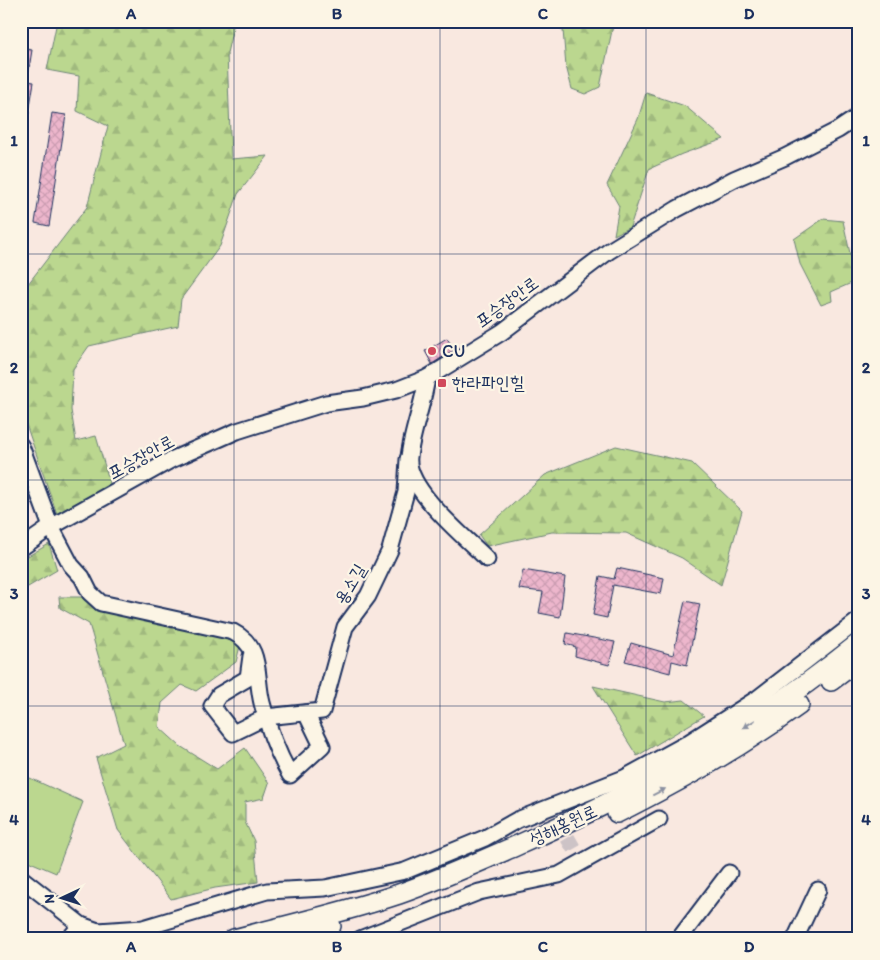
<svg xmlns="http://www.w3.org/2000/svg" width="880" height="960" font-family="Itim,'Poor Story',sans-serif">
	<defs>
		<pattern id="forest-firs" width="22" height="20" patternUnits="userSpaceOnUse" patternTransform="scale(1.25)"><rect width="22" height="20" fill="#bbd78f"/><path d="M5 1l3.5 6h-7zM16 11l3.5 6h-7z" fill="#a0b97e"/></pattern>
		<pattern id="building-cross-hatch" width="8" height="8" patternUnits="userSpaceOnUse" patternTransform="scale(1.25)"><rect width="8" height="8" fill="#edb6cc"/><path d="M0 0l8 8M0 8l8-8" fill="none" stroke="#cb9db2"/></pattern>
	</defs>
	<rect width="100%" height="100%" fill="#f9e8e0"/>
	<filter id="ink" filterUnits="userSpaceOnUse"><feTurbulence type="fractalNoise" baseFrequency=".02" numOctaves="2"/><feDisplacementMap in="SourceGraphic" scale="10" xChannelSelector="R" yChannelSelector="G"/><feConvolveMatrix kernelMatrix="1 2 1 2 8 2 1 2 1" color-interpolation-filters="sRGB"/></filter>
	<g filter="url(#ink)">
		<polygon fill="#bbd78f" stroke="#6b8376" points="21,774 83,802 56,873 21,858"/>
		<g fill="url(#forest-firs)" stroke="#6b8376">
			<polygon points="57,21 227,21 234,23 227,53 231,159 268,156 238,194 220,246 181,299 178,326 89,346 73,369 71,410 76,441 96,436 111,487 57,514 21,410 21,293 87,207 108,126 77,111 79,76 47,70"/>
			<polygon points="501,21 614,21 600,87 585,94 572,89 566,66 563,30 546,21 501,25"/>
			<polygon points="646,93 685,106 724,139 682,154 649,169 630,227 614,235 619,206 607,185 638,119"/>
			<polygon points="823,219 843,221 856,281 831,292 832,301 821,305 800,264 794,239"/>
			<polygon points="616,446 692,463 742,511 721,585 682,558 626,533 552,532 487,546 479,535 545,475"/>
			<polygon points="49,544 57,570 21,591 21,560"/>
			<polygon points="59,597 81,597 95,608 228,637 240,646 236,662 196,691 182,685 162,703 159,727 180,746 217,769 245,748 269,783 264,798 245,802 245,822 254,841 258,882 215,888 171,899 118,830 96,758 124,744 89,624 60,608"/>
			<polygon points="593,686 665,702 684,700 704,716 637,756"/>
		</g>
		<g fill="url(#building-cross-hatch)" stroke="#1b2f5e">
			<polygon points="21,48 32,50 27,81 34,82 21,159"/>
			<polygon points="52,113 66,115 49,226 35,223"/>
			<polygon points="447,338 454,350 432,364 425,351"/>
			<polygon points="617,568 664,578 661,594 613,585 607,618 593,615 600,576 614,579"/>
			<polygon points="523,570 565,577 560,617 539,613 543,592 519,589"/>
			<polygon points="685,601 700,604 687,665 672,661 670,673 625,661 631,643 673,655"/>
			<polygon points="567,633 615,642 609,665 575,656 576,647 565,644"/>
		</g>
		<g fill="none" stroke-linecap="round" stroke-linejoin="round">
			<polyline stroke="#cdc3c6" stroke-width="15" stroke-dasharray="15 8" stroke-linecap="butt" points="556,818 574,849"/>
			<defs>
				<g id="minor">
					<path d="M 427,378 C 423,405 412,431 409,457 C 405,489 466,538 487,559"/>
					<path d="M 21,446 L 51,527 L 71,565 L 82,577 L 90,593 L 101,603 L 233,632 C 263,647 255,676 262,703 C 268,727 278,754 290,775 L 322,746 L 306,713"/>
					<polyline points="21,548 51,527 171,460 237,431 326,403 363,398 396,390 427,378 502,332 609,251 677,209 734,179 785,157 838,130 859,116"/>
					<polyline points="251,656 248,678 219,695 212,706 233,733 266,717 322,711 345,627 368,596 390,550 406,492 408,459"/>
					<polyline points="21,878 81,925 98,931 104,938"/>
					<polyline points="98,931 143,928 267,891 325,888 405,871 485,838 517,820 624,778 686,744 758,698 859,620"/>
					<polyline points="69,939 81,925"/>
					<polyline points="360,939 479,892 559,875 659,819"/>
					<polyline points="679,939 729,873"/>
					<polyline points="795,939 818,890"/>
				</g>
				<g id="major">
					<polyline points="831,681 859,660"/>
					<path d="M 617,813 C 682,780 740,748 799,705"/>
					<path d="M 234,939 C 289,925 345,912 399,894 C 439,880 479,862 518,845 C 641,791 754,728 859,643"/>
					<polyline points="289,939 331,926"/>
				</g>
			</defs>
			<use href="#minor" stroke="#1b2f5e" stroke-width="19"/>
			<use href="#major" stroke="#1b2f5e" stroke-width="22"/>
			<use href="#minor" stroke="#fcf5e5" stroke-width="15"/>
			<use href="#major" stroke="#fcf5e5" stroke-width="19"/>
		</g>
		<defs><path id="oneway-solid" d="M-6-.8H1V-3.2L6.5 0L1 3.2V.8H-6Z" transform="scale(1.25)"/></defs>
		<g fill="#8c92a2">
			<use href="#oneway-solid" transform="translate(749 724) rotate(148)"/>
			<use href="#oneway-solid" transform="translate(659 792) rotate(-27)"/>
		</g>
	</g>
	<path fill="none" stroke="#1b2f5e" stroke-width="1" stroke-opacity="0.55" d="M 234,21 L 234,939M 440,21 L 440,939M 646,21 L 646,939M 21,254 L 859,254M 21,480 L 859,480M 21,706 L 859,706"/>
	<g fill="#d1495b" stroke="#fcf5e5" stroke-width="2">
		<circle cx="432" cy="351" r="5"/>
		<rect x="437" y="378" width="10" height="10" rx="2.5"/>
	</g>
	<g text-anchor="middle" stroke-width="4.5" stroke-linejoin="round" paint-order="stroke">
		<g font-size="18" fill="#1b2f5e" stroke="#fcf5e5">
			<text transform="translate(507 302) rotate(-36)" y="6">포승장안로</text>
			<text transform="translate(141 457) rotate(-29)" y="6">포승장안로</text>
			<text transform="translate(350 584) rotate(-59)" y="6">용소길</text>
			<text transform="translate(563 825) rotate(-25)" y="6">성해홍원로</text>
		</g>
		<g font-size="18" fill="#1b2f5e" stroke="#fcf5e5" text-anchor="start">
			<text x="442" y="357">CU</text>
			<text x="452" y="389">한라파인힐</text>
		</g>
	</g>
	<rect width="880" height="960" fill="none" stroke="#fcf5e5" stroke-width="55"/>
	<g transform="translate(62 898) rotate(266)" stroke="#fcf5e5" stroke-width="4" paint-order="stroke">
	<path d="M0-4L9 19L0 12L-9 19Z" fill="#1b2f5e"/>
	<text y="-8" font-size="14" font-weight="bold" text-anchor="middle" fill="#1b2f5e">N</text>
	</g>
	<rect x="28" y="28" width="824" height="904" fill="none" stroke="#1b2f5e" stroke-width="2"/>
	<g font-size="16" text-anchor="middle" font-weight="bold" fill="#1b2f5e">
		<text x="131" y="19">A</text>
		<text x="337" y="19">B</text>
		<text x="543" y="19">C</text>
		<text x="749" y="19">D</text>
		<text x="14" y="146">1</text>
		<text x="866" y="146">1</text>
		<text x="14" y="373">2</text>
		<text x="866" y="373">2</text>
		<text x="14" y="599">3</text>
		<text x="866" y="599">3</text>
		<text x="14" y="825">4</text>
		<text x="866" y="825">4</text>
		<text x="131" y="952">A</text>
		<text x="337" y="952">B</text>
		<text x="543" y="952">C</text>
		<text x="749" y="952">D</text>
	</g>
</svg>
